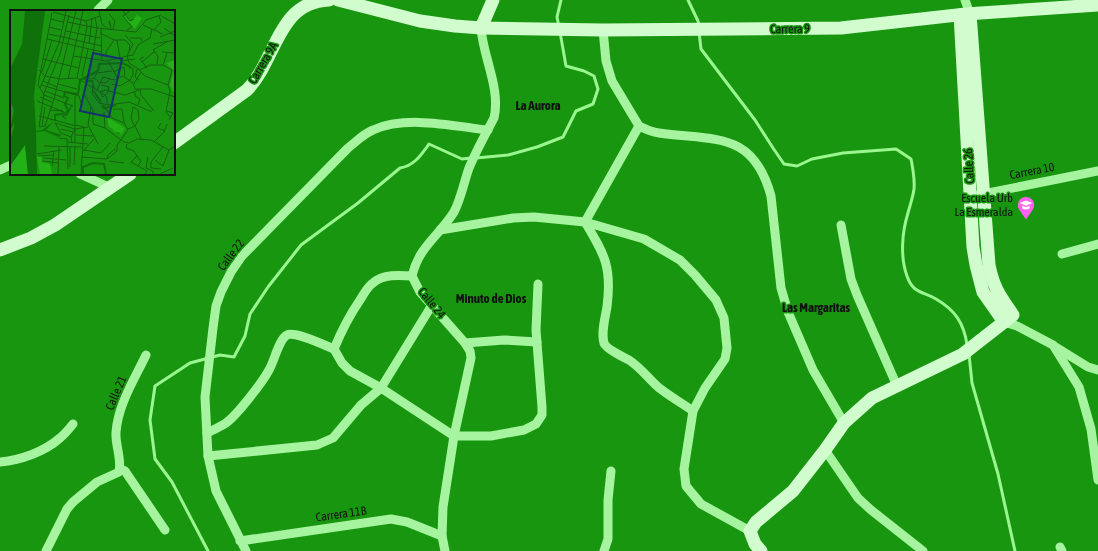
<svg xmlns="http://www.w3.org/2000/svg" width="1098" height="551" font-family="'Asap Condensed',sans-serif">
	<rect width="100%" height="100%" fill="#199610"/>
	<g fill="none" stroke-linecap="round" stroke-linejoin="round">
		<g stroke="#9af790" stroke-width="3">
			<polyline points="688,0 698,21 699,26"/>
			<polyline points="559,27 557,17 561,0"/>
			<path d="M 699,32 L 701,49 L 755,120 L 773,148 L 784,164 L 797,166 L 812,159 L 843,153 L 896,149 L 911,159 C 913,169 915,179 914,189 C 913,197 910,205 908,213 C 902,232 900,257 907,276 C 913,294 923,291 936,299 C 955,310 964,323 967,345"/>
			<polyline points="476,158 508,155 537,147 563,137 576,111 593,104 598,89 594,76 584,71 566,66 560,32"/>
			<polyline points="969,354 972,383 998,474 1015,551"/>
			<path d="M 208,551 L 172,482 L 155,459 L 150,420 L 155,386 L 190,363 L 220,355 L 234,357 L 245,336 L 250,314 L 268,287 L 301,245 L 358,203 L 400,168 C 414,166 421,155 429,144 L 462,159 L 471,158"/>
		</g>
		<g stroke="#a6f49f" stroke-width="9">
			<polyline points="965,0 970,14"/>
			<polyline points="98,10 108,0"/>
			<path d="M 603,30 L 606,61 L 612,81 L 639,126 C 645,129 652,132 659,133 C 714,141 753,130 771,196 L 781,288 L 788,312 L 813,370 L 844,423"/>
			<path d="M 639,126 L 585,222 C 605,255 612,267 607,307 C 605,318 601,333 604,343 C 606,349 623,357 629,360 C 640,367 648,378 658,387 C 669,396 682,403 693,411"/>
			<polyline points="0,170 11,165"/>
			<polyline points="80,174 111,188"/>
			<polyline points="978,195 1098,171"/>
			<polyline points="841,225 851,279 857,295 897,386"/>
			<polyline points="440,230 513,218 534,217 585,222 644,239 680,260 695,275 716,300 724,318 727,348 725,359 705,388 693,411 684,469 686,486 701,504 750,531"/>
			<polyline points="1062,254 1098,244"/>
			<path d="M 412,276 C 399,275 383,274 373,283 C 367,287 364,294 360,300 C 349,316 341,332 334,349 L 342,363 L 350,371 L 381,388 L 454,436 L 491,436 L 524,430 L 536,424 L 542,415 L 542,407 L 536,330 L 538,284"/>
			<polyline points="1004,322 1017,326 1053,345 1079,387 1091,429 1098,480"/>
			<polyline points="465,343 504,340 537,342"/>
			<polyline points="1054,346 1088,367 1098,370"/>
			<path d="M 207,433 C 213,430 220,427 226,423 C 237,415 262,383 269,370 C 274,362 279,339 287,335 C 295,331 324,345 334,349"/>
			<polyline points="825,450 858,498 871,510 923,551"/>
			<polyline points="208,456 317,445 333,438 361,405 381,388 432,305"/>
			<path d="M 0,462 C 21,460 44,452 60,438 C 65,434 69,429 73,424"/>
			<polyline points="120,469 125,471 165,530"/>
			<polyline points="240,541 391,519 407,522 442,536"/>
			<polyline points="1060,547 1062,551"/>
			<path d="M 46,551 L 67,509 L 73,502 L 97,482 L 119,472 C 122,459 115,445 116,432 C 118,405 134,380 146,355"/>
			<path d="M 246,551 L 216,491 L 208,456 L 205,397 L 213,328 L 216,306 L 221,292 L 231,272 L 242,256 L 348,148 C 356,142 363,134 373,130 C 406,115 453,126 488,130"/>
			<path d="M 445,551 L 442,536 L 443,507 L 454,436 L 471,358 L 470,351 L 465,343 L 420,292 L 412,276 C 419,246 439,236 454,212 C 461,199 464,182 469,168 C 476,151 485,135 494,118 C 501,89 483,57 481,28"/>
			<polyline points="604,551 608,539 608,500 611,471"/>
		</g>
		<g stroke="#d1fdce" stroke-width="13">
			<polyline points="338,0 420,21 455,26 481,28 603,30 841,28 966,14 1098,5"/>
			<polyline points="960,15 973,247 976,265 983,292 1004,322"/>
			<polyline points="481,28 493,0"/>
			<path d="M 174,143 L 247,90 C 277,59 277,2 329,0"/>
			<polyline points="0,250 31,238 55,225 130,174"/>
			<path d="M 761,551 L 755,544 L 750,531 L 756,522 L 793,491 L 825,450 L 844,423 L 872,398 L 963,354 L 1013,315 C 1000,296 994,289 989,265 L 970,14"/>
		</g>
	</g>
	<defs>
		<symbol id="school-pin" viewBox="-11 -11 22 30"><path d="M0 17L-7.5 6A9.5 9.5 0 1 1 7.5 6Z" fill="#ff62f2" stroke="#199610"/><path d="M0-5L7-2L0 1L-7-2ZM-4 1L0 2.5L4 1V4Q0 6-4 4Z" fill="#fff"/></symbol>
	</defs>
	<g fill-rule="evenodd">
		<use href="#school-pin" x="1016" y="195" width="20" height="27"/>
	</g>
	<g text-anchor="middle" stroke-width="3" stroke-linejoin="round" paint-order="stroke">
		<g font-size="12" fill="#111" stroke="#199610">
			<text transform="translate(790 29) rotate(-1)" y="4">Carrera 9</text>
			<text transform="translate(263 63) rotate(-60)" y="4">Carrera 9A</text>
			<text transform="translate(969 166) rotate(-93)" y="4">Calle 26</text>
			<text transform="translate(1032 171) rotate(-11)" y="4">Carrera 10</text>
			<text transform="translate(231 255) rotate(-53)" y="4">Calle 22</text>
			<text transform="translate(432 303) rotate(51)" y="4">Calle 24</text>
			<text transform="translate(116 393) rotate(-67)" y="4">Calle 21</text>
			<text transform="translate(341 514) rotate(-8)" y="4">Carrera 11B</text>
		</g>
		<g font-size="12" fill="#111" stroke="#199610" text-anchor="end">
			<text x="1013" y="202">Escuela Urb<tspan x="1013" dy="14">La Esmeralda</tspan></text>
		</g>
		<g font-size="13" font-weight="bold" fill="#111" stroke="#199610">
			<text x="538" y="110">La Aurora</text>
			<text x="491" y="303">Minuto de Dios</text>
			<text x="816" y="312">Las Margaritas</text>
		</g>
	</g>
	<g transform="translate(10 10)">
		<rect width="165" height="165" fill="#199610"/>
		<path d="M 165,50 L 165,70 L 163,83 L 160,74 L 164,61 L 156,53 ZM 97,107 L 115,118 L 111,126 L 110,122 L 104,122 L 103,119 L 99,117 ZM 15,135 L 18,164 L 0,164 L 0,156 ZM 27,146 L 31,146 L 32,152 L 40,154 L 42,164 L 30,164 Z" fill="#24b017"/>
		<path d="M 116,5 L 121,11 L 127,5 L 132,8 L 125,19 L 113,7 Z" fill="#24b017"/>
		<path d="M 15,1 L 35,1 L 24,85 L 26,121 L 32,120 L 44,111 L 36,120 L 52,125 L 48,127 L 35,121 L 26,122 L 27,164 L 18,164 L 15,135 L 0,156 L 0,131 L 5,113 L 0,120 L 4,100 L 0,91 L 0,59 L 12,34 Z" fill="#0f7109"/>
		<path fill="none" stroke="#0f7109" stroke-width="2" d="M 73,67 L 77,71 L 82,71 L 84,78M 83,80 L 91,92M 92,95 L 96,98 L 106,95M 45,110 L 45,105 L 56,103 L 58,100 L 55,94 L 58,88 L 54,86 L 55,82 L 68,84 L 70,70 L 88,61 L 89,54 L 112,53 L 121,57M 73,164 L 73,157 L 83,153 L 94,154 L 96,164"/>
		<path fill="none" stroke="#166110" stroke-width="1" d="M 89,1 L 92,14 L 98,19M 113,1 L 120,11 L 124,9M 43,2 L 76,11 L 77,17 L 67,68M 42,3 L 28,75 L 34,85 L 63,96M 99,4 L 105,11 L 103,19M 59,5 L 50,44 L 34,83 L 29,117 L 35,116 L 44,89 L 66,1M 151,5 L 136,10 L 126,22 L 87,18 L 81,57 L 74,84 L 83,100 L 83,114 L 95,118 L 114,132 L 119,133 L 127,129 L 141,130 L 159,140 L 165,136M 152,6 L 165,14M 41,9 L 53,12M 76,11 L 90,6M 57,12 L 87,18 L 85,7M 133,15 L 153,24M 39,17 L 51,20M 154,18 L 165,26M 91,19 L 92,50M 101,19 L 99,11 L 101,16M 117,20 L 122,17 L 113,6 L 120,1M 144,20 L 151,12 L 149,6M 56,21 L 90,28M 90,23 L 104,30 L 115,30 L 120,35 L 119,41M 39,24 L 92,36M 150,27 L 165,21M 120,28 L 131,28 L 132,31M 37,29 L 92,42M 107,30 L 110,48M 79,34 L 82,8M 143,34 L 165,30M 152,42 L 165,43M 63,46 L 96,51 L 117,46 L 123,34 L 115,25M 117,46 L 119,53 L 130,60 L 140,55 L 153,55M 118,46 L 123,45 L 128,35 L 140,28 L 142,19M 96,47 L 96,42 L 104,30M 134,47 L 130,49 L 137,58M 33,49 L 69,58M 98,51 L 107,67M 111,51 L 125,49M 132,52 L 144,42M 147,55 L 148,46 L 143,40 L 158,31M 153,55 L 162,60 L 158,75M 153,55 L 157,43M 127,59 L 125,67 L 129,70M 29,60 L 35,66 L 50,69 L 67,68 L 90,82 L 95,80 L 115,85 L 129,80M 129,60 L 135,66 L 158,75M 32,62 L 42,30M 103,62 L 114,57 L 115,66M 72,66 L 78,39M 84,68 L 89,72 L 95,73 L 100,69M 58,69 L 73,1M 79,69 L 84,68 L 87,63 L 102,61M 33,71 L 47,77M 48,74 L 67,79M 102,74 L 110,76 L 120,70 L 123,65 L 123,58 L 119,58M 31,75 L 69,86 L 72,96M 123,75 L 131,62M 158,75 L 160,81 L 156,102 L 161,108M 83,76 L 82,83 L 89,93 L 99,95 L 119,92 L 142,102M 30,78 L 49,33 L 56,1M 130,79 L 131,85 L 144,101M 87,80 L 93,67 L 104,70 L 113,66 L 123,73 L 125,79 L 141,79 L 165,87M 35,81 L 54,88M 91,81 L 97,88 L 97,95M 90,82 L 93,87 L 98,82 L 99,77 L 91,75M 125,82 L 125,86 L 130,89 L 128,95M 65,86 L 65,132M 30,87 L 42,92M 27,91 L 54,102M 81,97 L 78,115 L 88,134M 91,97 L 97,100 L 102,108 L 114,113M 39,100 L 53,101M 157,101 L 163,103 L 159,110M 94,102 L 95,118M 29,106 L 66,116M 56,109 L 52,106 L 57,105 L 62,95M 45,113 L 65,119 L 78,117M 45,113 L 51,123 L 61,127M 151,113 L 148,118 L 155,121M 66,115 L 74,117 L 71,164M 32,116 L 35,97M 51,119 L 63,122M 118,119 L 125,116 L 129,109 L 128,100 L 123,97 L 121,108 L 124,115 L 125,116 L 129,124 L 131,129M 66,125 L 83,126M 49,128 L 57,129 L 58,159M 57,132 L 78,134M 62,132 L 61,127 L 65,119M 144,132 L 154,122 L 157,114M 117,134 L 116,138 L 124,141 L 131,152 L 128,155M 34,136 L 72,137M 60,136 L 60,157M 74,140 L 91,143 L 100,133M 73,141 L 84,129M 27,144 L 52,140M 28,146 L 43,145M 127,146 L 121,152 L 137,161 L 135,164M 71,147 L 97,149 L 107,141 L 107,135 L 118,120 L 114,113 L 112,99 L 103,99M 138,147 L 136,158 L 143,161 L 143,164M 33,148 L 56,150M 97,149 L 98,145 L 105,139M 145,150 L 153,156 L 159,140M 32,151 L 49,153M 99,151 L 114,153M 141,152 L 153,137M 141,152 L 141,158 L 151,159M 64,155 L 65,136M 42,156 L 44,141M 48,164 L 49,136M 150,164 L 163,158"/>
		<path fill="#173074" fill-opacity="0.15" stroke="#173074" stroke-width="2" d="M 83,43 L 112,49 L 99,107 L 70,101 Z"/>
		<rect width="165" height="165" fill="none" stroke="#111" stroke-width="2"/>
	</g>
</svg>
